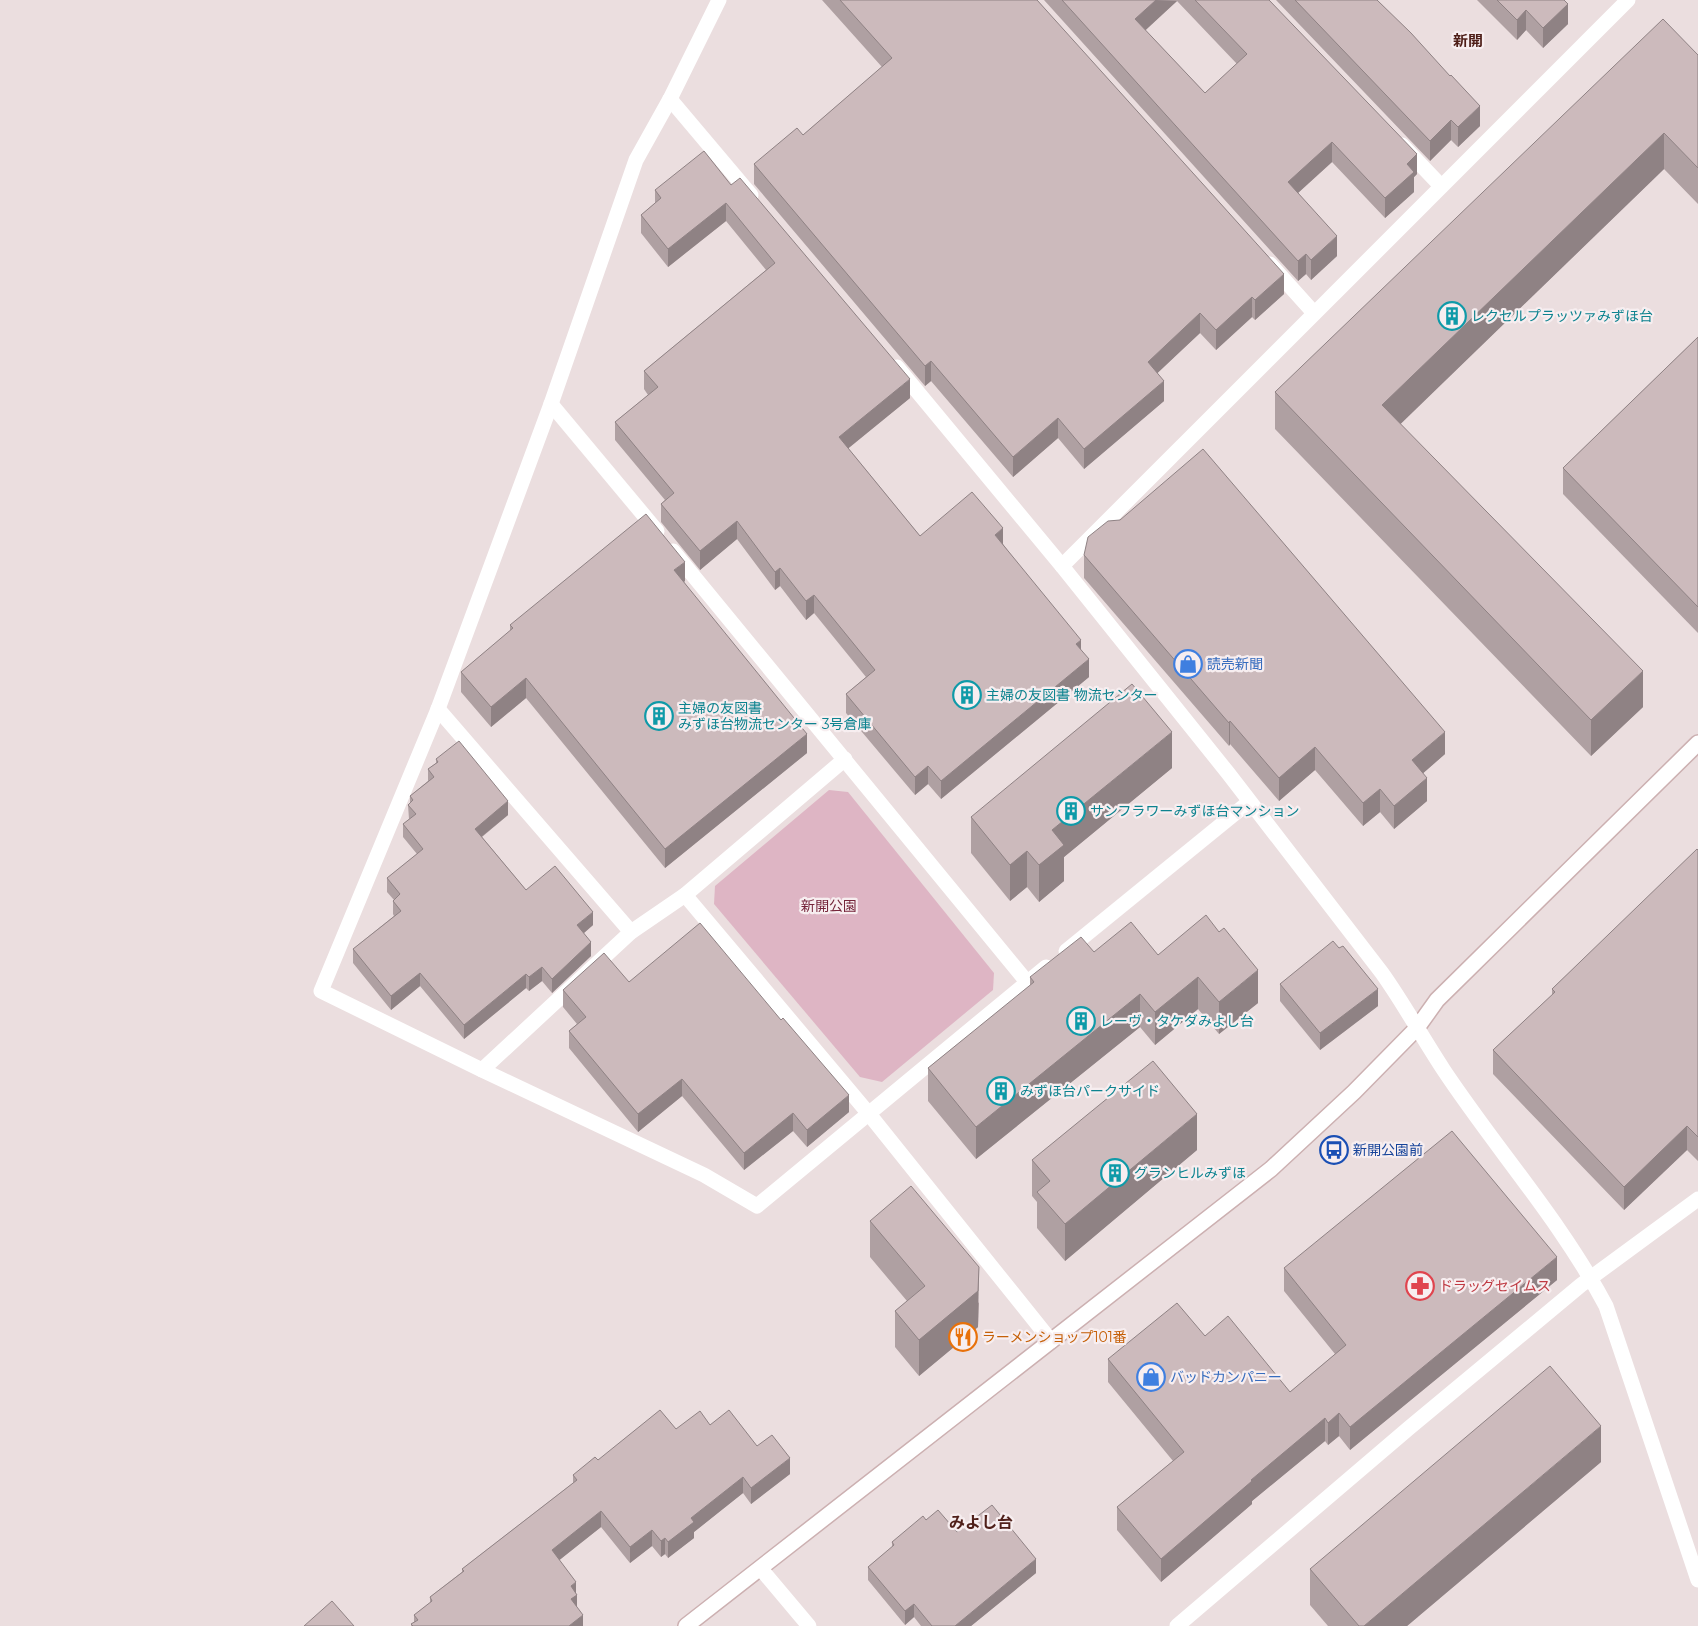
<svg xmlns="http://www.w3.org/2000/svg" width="1698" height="1626" font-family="Montserrat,'Noto Sans JP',sans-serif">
	<rect width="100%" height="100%" fill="#ebdedf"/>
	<polygon fill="#deb5c4" points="829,790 848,792 994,973 993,990 882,1082 860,1077 714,904 715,886"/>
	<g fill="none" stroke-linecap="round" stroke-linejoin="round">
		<defs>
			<polyline id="secondary" points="686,1626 1271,1169 1354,1092 1417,1028 1437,1000 1698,743"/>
		</defs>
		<use href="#secondary" stroke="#ccb0b1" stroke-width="18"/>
		<g stroke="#fff" stroke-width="15">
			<polyline points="719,0 670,99 636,160 551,404 438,709 321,991 482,1070 704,1175 757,1206 1046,967"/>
			<polyline points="670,99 751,195"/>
			<polyline points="1402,145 1441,186"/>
			<polyline points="1270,264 1314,313"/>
			<path d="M 897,367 L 1062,566 L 1228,773 L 1382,973 C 1404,1004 1422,1037 1443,1069 C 1496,1149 1561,1221 1606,1306 L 1698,1580"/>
			<polyline points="551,404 657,531"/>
			<polyline points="673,551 1027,982"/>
			<polyline points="1062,566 1628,0"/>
			<polyline points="438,709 631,932"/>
			<polyline points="685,895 869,1114 1051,1341"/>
			<polyline points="1066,951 1249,802"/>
			<polyline points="482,1070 631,932 685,895 845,759"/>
			<polyline points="761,1569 809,1626"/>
			<polyline points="1177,1626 1409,1428 1581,1285 1698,1199"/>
		</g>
		<use href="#secondary" stroke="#fff" stroke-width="15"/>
	</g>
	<g fill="#afa0a2" fill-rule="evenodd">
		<polygon points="822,0 1037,0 1284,294 1255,320 1252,317 1216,350 1200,333 1157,373 1164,401 1084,469 1058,438 1013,477 931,381 925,386 754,184 754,164 803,135 882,67"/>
		<path d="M 1044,0 L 1269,0 L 1417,174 L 1414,177 L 1414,192 L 1385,218 L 1332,162 L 1298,193 L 1337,256 L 1311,280 L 1306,274 L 1298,281 ZM 1177,1 L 1237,64 L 1205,93 L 1145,30 Z"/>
		<polygon points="1276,0 1377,0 1480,126 1458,147 1451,140 1430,161"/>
		<polygon points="1477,0 1564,0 1568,24 1543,48 1526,30 1517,40"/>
		<polygon points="1698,55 1698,204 1664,169 1400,424 1643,707 1591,756 1275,429 1275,392"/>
		<polygon points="731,185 910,398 848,448 920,536 1003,544 1081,650 1089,677 941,799 928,784 915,795 846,713 846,694 866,677 814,613 806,620 780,586 775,590 737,539 700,570 661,522 661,504 665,500 615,440 615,422 648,395 644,389 644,371 766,270 726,221 668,267 641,233 641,215 655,203 655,190"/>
		<polygon points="1698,337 1698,633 1563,494 1563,468"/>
		<polygon points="1084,555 1445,754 1423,773 1427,801 1394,829 1380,812 1363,826 1315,770 1279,801 1230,744 1229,746 1084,578"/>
		<polygon points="685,581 684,582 807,753 665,868 526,698 491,727 461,692 461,672 510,631 510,625"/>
		<polygon points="436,759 508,815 482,837 526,890 593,925 584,933 591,956 552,993 542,981 529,991 526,988 464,1039 420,986 391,1010 353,963 353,949 394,916 393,914 393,901 394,900 387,892 387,878 417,854 403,837 403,824 409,819 408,805 410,803 410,796 428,781 428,769 436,763"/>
		<polygon points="1172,768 1064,857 1064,881 1039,902 1027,887 1010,901 971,853 971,817"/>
		<polygon points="1698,850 1698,1161 1687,1150 1624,1210 1493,1074 1493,1050 1552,995 1552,989"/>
		<polygon points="1339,948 1378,1006 1320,1050 1280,1001 1280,984"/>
		<polygon points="1094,952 1158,955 1258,1003 1219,1034 1198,1009 1155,1045 1140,1027 976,1159 928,1101 928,1068 1030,986 1030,977"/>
		<polygon points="629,982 849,1112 807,1147 793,1131 744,1170 682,1096 638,1132 569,1048 569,1031 577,1024 563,1007 563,990"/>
		<polygon points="1197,1150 1065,1261 1037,1228 1037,1202 1032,1196 1032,1160"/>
		<polygon points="870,1221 979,1303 978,1327 919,1376 895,1347 895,1311 907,1301 870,1257"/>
		<polygon points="1284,1268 1557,1280 1350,1450 1339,1436 1328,1445 1325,1441 1252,1501 1252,1504 1161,1582 1117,1530 1117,1507 1173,1461 1108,1382 1108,1359 1205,1336 1290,1392 1335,1354 1284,1291"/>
		<polygon points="710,1425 757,1446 790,1474 751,1504 743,1493 694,1532 694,1538 668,1558 665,1554 661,1557 652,1546 630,1563 601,1527 559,1560 576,1593 577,1608 583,1626 411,1626 411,1624 414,1622 414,1615 430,1603 430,1597 462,1572 462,1569 573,1483 573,1475 598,1460 676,1429"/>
		<polygon points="1601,1462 1407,1626 1328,1626 1310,1605 1310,1569"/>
		<polygon points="926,1520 957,1532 1036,1573 971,1626 921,1626 914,1617 905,1625 868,1580 868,1567 892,1547 892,1542"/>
	</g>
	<g fill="#8f8284">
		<polygon points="1156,0 1177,1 1135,40 1135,19"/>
		<polygon points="1568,4 1568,24 1543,48 1543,28"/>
		<polygon points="1526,10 1526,30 1517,40 1517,20"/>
		<polygon points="1480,106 1480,126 1458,147 1458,127"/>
		<polygon points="1451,120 1451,140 1430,161 1430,141"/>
		<polygon points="1664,133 1664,169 1382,442 1382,405"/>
		<polygon points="1332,142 1332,162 1288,202 1288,182"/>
		<polygon points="1417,154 1417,174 1414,177 1414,192 1385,218 1385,198 1407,164"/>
		<polygon points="726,203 726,221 668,267 668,249"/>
		<polygon points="1337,236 1337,256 1311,280 1311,260"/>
		<polygon points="1306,254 1306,274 1298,281 1298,261"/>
		<polygon points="1284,274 1284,294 1255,320 1255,300"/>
		<polygon points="1252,297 1252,317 1216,350 1216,330"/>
		<polygon points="1200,313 1200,333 1148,382 1148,362"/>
		<polygon points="931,361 931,381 925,386 925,366"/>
		<polygon points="910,379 910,398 839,456 839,437"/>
		<polygon points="1164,381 1164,401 1084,469 1084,449"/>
		<polygon points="1058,418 1058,438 1013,477 1013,457"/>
		<polygon points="737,521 737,539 700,570 700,551"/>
		<polygon points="1003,528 1003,546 995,535"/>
		<polygon points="685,562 685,581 674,590 674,570"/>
		<polygon points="780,568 780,586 775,590 775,572"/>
		<polygon points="814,595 814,613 806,620 806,601"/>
		<polygon points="1081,640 1081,658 1076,644"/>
		<polygon points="1089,659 1089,677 941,799 941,781"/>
		<polygon points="1643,671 1643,707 1591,756 1591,720"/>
		<polygon points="526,678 526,698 491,727 491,707"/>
		<polygon points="1230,721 1230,744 1229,746 1229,723"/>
		<polygon points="1172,732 1172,768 1064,857 1064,881 1039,902 1039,865 1052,830"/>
		<polygon points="1445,732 1445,754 1412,783 1412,760"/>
		<polygon points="807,734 807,753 665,868 665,849"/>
		<polygon points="1315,747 1315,770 1279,801 1279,778"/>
		<polygon points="928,766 928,784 915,795 915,777"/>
		<polygon points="1427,778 1427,801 1394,829 1394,806"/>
		<polygon points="1380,789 1380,812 1363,826 1363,803"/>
		<polygon points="508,801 508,815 475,842 475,829"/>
		<polygon points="1027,851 1027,887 1010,901 1010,865"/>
		<polygon points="593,912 593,925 577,939 577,925"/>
		<polygon points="591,942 591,956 552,993 552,979"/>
		<polygon points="542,967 542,981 529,991 529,977"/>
		<polygon points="1258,970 1258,1003 1219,1034 1219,1002"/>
		<polygon points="420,973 420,986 391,1010 391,996"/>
		<polygon points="526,974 526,988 464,1039 464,1025"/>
		<polygon points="1198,977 1198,1009 1155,1045 1155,1012"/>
		<polygon points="1378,989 1378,1006 1320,1050 1320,1033"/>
		<polygon points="1140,994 1140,1027 976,1159 976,1127"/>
		<polygon points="682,1079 682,1096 638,1132 638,1114"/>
		<polygon points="849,1095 849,1112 807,1147 807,1130"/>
		<polygon points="793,1113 793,1131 744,1170 744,1153"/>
		<polygon points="1197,1114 1197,1150 1065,1261 1065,1224"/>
		<polygon points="1687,1126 1687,1150 1624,1210 1624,1187"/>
		<polygon points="1557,1257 1557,1280 1350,1450 1350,1427"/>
		<polygon points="979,1267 978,1327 919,1376 919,1340"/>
		<polygon points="1339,1413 1339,1436 1328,1445 1328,1423"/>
		<polygon points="1325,1418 1325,1441 1252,1501 1252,1504 1161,1582 1161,1559 1251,1480"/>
		<polygon points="1601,1426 1601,1462 1407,1626 1364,1626"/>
		<polygon points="790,1458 790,1474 751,1504 751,1488"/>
		<polygon points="743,1477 743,1493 694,1532 694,1538 668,1558 668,1542 691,1518"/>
		<polygon points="601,1511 601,1527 552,1566 552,1550"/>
		<polygon points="652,1530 652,1546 630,1563 630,1547"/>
		<polygon points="665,1538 665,1554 661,1557 661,1541"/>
		<polygon points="1036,1559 1036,1573 971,1626 955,1626"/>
		<polygon points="576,1582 576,1595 577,1595 577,1611 571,1615 571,1586"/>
		<polygon points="914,1604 914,1617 905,1625 905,1611"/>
		<polygon points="583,1615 583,1626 569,1626"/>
	</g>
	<g fill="#ccbabc" stroke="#8f8284">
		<polygon points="840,0 1037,0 1284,274 1255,300 1252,297 1216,330 1200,313 1148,362 1164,381 1084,449 1058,418 1013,457 931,361 925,366 754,164 797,128 803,135 892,58"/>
		<polygon points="1062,0 1156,0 1135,19 1205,93 1247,54 1195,0 1269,0 1417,154 1407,164 1414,172 1385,198 1332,142 1288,182 1337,236 1311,260 1306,254 1298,261"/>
		<polygon points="1295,0 1377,0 1411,33 1450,76 1451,75 1480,106 1458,127 1451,120 1430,141"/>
		<polygon points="1497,0 1564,0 1568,4 1543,28 1526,10 1517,20"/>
		<polygon points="1663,19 1698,55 1698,168 1664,133 1382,405 1643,671 1591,720 1275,392"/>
		<polygon points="704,151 731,185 740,178 910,379 839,437 920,536 972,492 1003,528 995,535 1081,640 1076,644 1089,659 941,781 928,766 915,777 846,694 875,670 814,595 806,601 780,568 775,572 737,521 700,551 661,504 674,493 615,422 658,387 644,371 775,263 726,203 668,249 641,215 661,198 655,190"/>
		<polygon points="1698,337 1698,607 1563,468"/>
		<polygon points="1203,449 1445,732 1412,760 1427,778 1394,806 1380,789 1363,803 1315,747 1279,778 1230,721 1229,723 1084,555 1088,537 1108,521 1120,520"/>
		<polygon points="646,514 685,562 674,570 807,734 665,849 526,678 491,707 461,672 513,628 510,625"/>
		<polygon points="1132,684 1172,732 1052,830 1064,845 1039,865 1027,851 1010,865 971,817"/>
		<polygon points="459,741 508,801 475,829 526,890 555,866 593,912 577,925 591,942 552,979 542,967 529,977 526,974 464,1025 420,973 391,996 353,949 401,911 393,901 400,894 387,878 423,849 403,824 416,814 408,805 413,800 410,796 434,777 428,769 438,762 436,759"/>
		<polygon points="1697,849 1698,850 1698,1137 1687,1126 1624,1187 1493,1050 1555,992 1552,989"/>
		<polygon points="1206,915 1219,932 1224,928 1258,970 1219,1002 1198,977 1155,1012 1140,994 976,1127 928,1068 1034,982 1030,977 1081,937 1094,952 1131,922 1158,955"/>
		<polygon points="700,923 781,1020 783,1018 849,1095 807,1130 793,1113 744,1153 682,1079 638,1114 569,1031 586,1017 563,990 604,953 629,982"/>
		<polygon points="1333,941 1339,948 1343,946 1378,989 1320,1033 1280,984"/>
		<polygon points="1153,1061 1197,1114 1065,1224 1037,1192 1050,1181 1032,1160"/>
		<polygon points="1452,1131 1557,1257 1350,1427 1339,1413 1328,1423 1325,1418 1251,1480 1252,1481 1161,1559 1117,1507 1184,1452 1108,1359 1177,1303 1205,1336 1228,1316 1290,1392 1346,1345 1284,1268"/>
		<polygon points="911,1186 979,1267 978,1291 919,1340 895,1311 925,1286 870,1221"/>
		<polygon points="1550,1366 1601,1426 1364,1626 1359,1626 1310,1569"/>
		<polygon points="660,1410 676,1429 700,1411 710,1425 729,1410 757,1446 772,1435 790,1458 751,1488 743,1477 691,1518 694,1522 668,1542 665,1538 661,1541 652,1530 630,1547 601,1511 552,1550 576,1582 571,1586 577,1595 571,1599 583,1615 569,1626 413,1626 411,1624 418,1620 414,1615 432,1601 430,1597 464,1571 462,1569 577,1480 573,1475 595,1457 598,1460"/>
		<polygon points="992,1505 1036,1559 955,1626 932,1626 914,1604 905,1611 868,1567 894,1545 892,1542 923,1516 926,1520 938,1510 957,1532"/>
		<polygon points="332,1601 354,1626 304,1626"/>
	</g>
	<defs>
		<symbol id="building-ring" viewBox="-11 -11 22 22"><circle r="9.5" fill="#f7eef0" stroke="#0f9aa8" stroke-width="1.5"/><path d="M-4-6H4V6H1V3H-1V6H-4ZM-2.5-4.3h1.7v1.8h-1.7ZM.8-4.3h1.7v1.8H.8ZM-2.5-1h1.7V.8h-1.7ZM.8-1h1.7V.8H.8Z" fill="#0f9aa8"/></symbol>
		<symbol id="shop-ring" viewBox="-11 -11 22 22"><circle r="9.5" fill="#f7eef0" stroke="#3f7fe0" stroke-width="1.5"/><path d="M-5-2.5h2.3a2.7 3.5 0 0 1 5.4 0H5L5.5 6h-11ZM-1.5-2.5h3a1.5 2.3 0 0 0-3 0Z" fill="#3f7fe0"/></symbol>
		<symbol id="bus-ring" viewBox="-11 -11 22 22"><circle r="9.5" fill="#f7eef0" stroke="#1a4fb4" stroke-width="1.5"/><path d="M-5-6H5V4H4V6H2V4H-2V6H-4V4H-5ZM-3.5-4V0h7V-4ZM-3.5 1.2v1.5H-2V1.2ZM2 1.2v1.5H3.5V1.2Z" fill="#1a4fb4"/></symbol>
		<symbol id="pharmacy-ring" viewBox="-11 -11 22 22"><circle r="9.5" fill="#f7eef0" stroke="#e0444e" stroke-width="1.5"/><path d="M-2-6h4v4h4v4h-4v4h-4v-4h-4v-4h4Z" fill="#e0444e"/></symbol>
		<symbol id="restaurant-ring" viewBox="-11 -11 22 22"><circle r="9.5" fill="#f7eef0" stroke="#e8710a" stroke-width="1.5"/><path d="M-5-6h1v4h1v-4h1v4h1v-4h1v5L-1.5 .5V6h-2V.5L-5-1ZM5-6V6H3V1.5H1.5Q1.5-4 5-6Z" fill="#e8710a"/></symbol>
	</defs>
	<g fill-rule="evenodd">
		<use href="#building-ring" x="1436" y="300" width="32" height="32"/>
		<use href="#shop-ring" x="1172" y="648" width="32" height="32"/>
		<use href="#building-ring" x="951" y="679" width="32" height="32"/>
		<use href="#building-ring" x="643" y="700" width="32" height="32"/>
		<use href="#building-ring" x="1055" y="795" width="32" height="32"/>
		<use href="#building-ring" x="1065" y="1005" width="32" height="32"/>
		<use href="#building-ring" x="985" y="1075" width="32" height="32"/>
		<use href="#bus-ring" x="1318" y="1134" width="32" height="32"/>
		<use href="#building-ring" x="1099" y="1157" width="32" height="32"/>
		<use href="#pharmacy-ring" x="1404" y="1270" width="32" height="32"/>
		<use href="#restaurant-ring" x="947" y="1321" width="32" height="32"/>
		<use href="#shop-ring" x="1135" y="1361" width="32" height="32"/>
	</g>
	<g text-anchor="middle" stroke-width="4.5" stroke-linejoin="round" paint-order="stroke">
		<g font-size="14" fill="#0d838f" stroke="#f7eef0" text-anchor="start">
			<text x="1471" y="321">レクセルプラッツァみずほ台</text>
			<text x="986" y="700">主婦の友図書 物流センター</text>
			<text x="678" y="713">主婦の友図書<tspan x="678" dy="16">みずほ台物流センター 3号倉庫</tspan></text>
			<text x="1090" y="816">サンフラワーみずほ台マンション</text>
			<text x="1100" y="1026">レーヴ・タケダみよし台</text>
			<text x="1020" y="1096">みずほ台パークサイド</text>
			<text x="1134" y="1178">グランヒルみずほ</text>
		</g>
		<g font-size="14" fill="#366cbe" stroke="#f7eef0" text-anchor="start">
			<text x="1207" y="669">読売新聞</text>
			<text x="1170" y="1382">バッドカンパニー</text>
		</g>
		<g font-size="14" fill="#75253a" stroke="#f7eef0">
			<text x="829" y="911">新開公園</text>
		</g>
		<g font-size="14" fill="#164399" stroke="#f7eef0" text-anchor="start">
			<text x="1353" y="1155">新開公園前</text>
		</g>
		<g font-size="14" fill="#be3a42" stroke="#f7eef0" text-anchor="start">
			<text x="1439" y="1291">ドラッグセイムス</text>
		</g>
		<g font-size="14" fill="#c56008" stroke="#f7eef0" text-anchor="start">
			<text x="982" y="1342">ラーメンショップ101番</text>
		</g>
		<g font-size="15" font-weight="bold" fill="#4f1f19" stroke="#f7eef0">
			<text x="1468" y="46">新開</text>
		</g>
		<g font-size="16" font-weight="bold" fill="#4f1f19" stroke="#f7eef0">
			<text x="981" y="1528">みよし台</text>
		</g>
	</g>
</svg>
